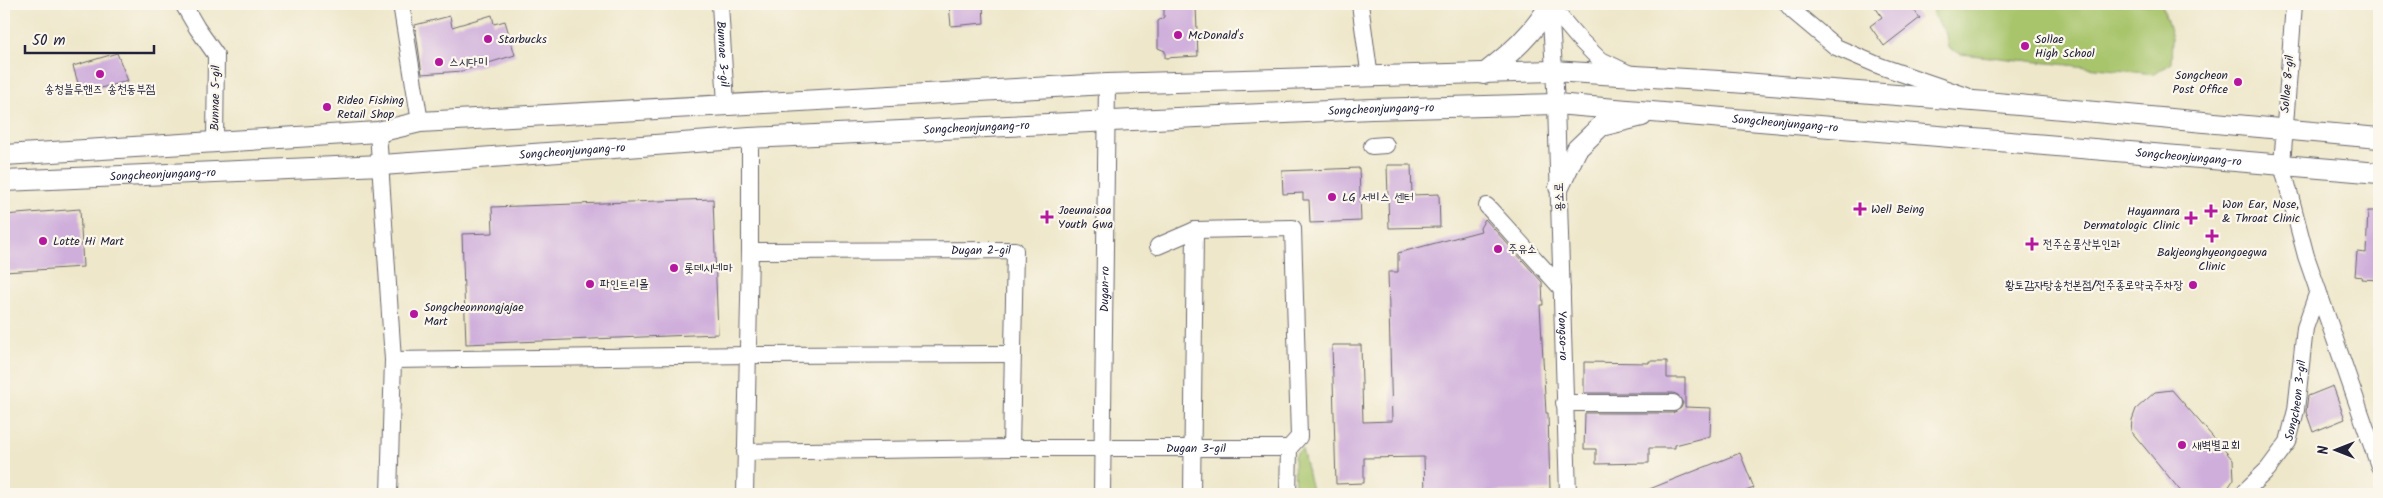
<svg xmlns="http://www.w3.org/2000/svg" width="2383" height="498" font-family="Kalam,'Poor Story',sans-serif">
	<rect width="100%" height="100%" fill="#fbf7ec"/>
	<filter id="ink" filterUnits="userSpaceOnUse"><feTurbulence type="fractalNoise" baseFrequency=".02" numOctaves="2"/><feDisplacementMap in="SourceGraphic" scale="10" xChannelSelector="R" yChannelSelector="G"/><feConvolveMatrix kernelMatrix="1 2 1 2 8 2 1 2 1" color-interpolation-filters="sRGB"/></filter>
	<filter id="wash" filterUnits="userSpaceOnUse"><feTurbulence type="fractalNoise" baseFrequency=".0096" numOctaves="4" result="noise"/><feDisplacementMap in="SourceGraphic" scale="20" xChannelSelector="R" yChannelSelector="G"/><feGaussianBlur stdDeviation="1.12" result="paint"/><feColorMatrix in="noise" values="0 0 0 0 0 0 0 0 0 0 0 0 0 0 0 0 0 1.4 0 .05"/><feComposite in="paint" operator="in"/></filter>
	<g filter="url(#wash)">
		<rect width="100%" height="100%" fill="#eee7ca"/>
		<g fill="#a8c56c" stroke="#657454">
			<polygon points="1935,4 2162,4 2172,38 2171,63 2155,74 1961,54 1948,48 1946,34 1933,15"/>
			<polygon points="1302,449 1313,494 1295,494 1294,456"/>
		</g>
		<g id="blocks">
			<g fill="#cfaedb">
				<polygon points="949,4 983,4 984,23 951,26"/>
				<polygon points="1164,4 1177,4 1177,6 1196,6 1198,56 1165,58 1165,51 1158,48 1158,21 1164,17"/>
				<polygon points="1873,4 1909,4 1920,18 1884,46 1870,26 1882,17"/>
				<polygon points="492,15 494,24 505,21 515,55 462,71 422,74 415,25 450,16 452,27"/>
				<polygon points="117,53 128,81 81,93 73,66"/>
				<polygon points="1387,165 1411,165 1412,195 1439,194 1440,227 1389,228"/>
				<polygon points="1359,168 1361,221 1310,223 1309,200 1303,200 1303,193 1283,194 1282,171"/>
				<polygon points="713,199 718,334 466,344 462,234 493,233 492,207"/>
				<polygon points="80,209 83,267 4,272 4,215"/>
				<polygon points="2368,211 2379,211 2379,280 2361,279 2362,277 2355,276 2357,252 2366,253"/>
				<polygon points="1485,219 1542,282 1543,305 1540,305 1546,413 1548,413 1550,490 1425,494 1424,457 1364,458 1364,483 1336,484 1332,345 1361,345 1363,422 1392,421 1388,272 1398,272 1398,253 1481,231 1480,228"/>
				<polygon points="1649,361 1667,361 1667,378 1685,378 1685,407 1711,408 1710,436 1675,445 1675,448 1649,448 1649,463 1596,464 1596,449 1584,449 1585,413 1673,413 1681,408 1683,403 1678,395 1673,393 1584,393 1584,362 1649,363"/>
				<polygon points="2333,386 2345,419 2313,432 2306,412 2308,396"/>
				<polygon points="2172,390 2233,460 2234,479 2224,494 2183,494 2131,431 2132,420 2136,409 2155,392"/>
				<polygon points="1740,453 1754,488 1738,494 1637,494"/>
			</g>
		</g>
	</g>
	<g filter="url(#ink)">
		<use href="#blocks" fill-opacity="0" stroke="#69676d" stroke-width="1"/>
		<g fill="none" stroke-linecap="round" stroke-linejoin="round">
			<defs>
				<g id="minor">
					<polyline points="183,4 197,28 216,55 215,142"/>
					<polyline points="401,4 420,122"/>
					<path id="s1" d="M 720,4 L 726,104"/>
					<polyline points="1360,4 1370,78"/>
					<path id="s2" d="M 1550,4 L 1556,104 L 1568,494"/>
					<polyline points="1787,4 1793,11 1836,47 1880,66 1967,96"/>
					<polyline points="2294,4 2282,165 2306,256 2379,466"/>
					<polyline points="1550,5 1578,38 1599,59 1630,74"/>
					<polyline points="378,132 393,360 389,494"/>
					<polyline points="1372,146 1386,145"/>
					<polyline points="1487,206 1562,289"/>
					<polyline points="1158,246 1195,230 1293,228 1299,437 1289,448 1288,494"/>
					<path id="s3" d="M 750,251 L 1015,250 L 1011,448"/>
					<polyline points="393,360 749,355 1013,354"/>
					<polyline points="1564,403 1673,403"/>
					<path id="s4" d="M 745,452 L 1011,448 L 1289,448"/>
					<polyline points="745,494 750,251 750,138"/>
					<path id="s5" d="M 1102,494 L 1107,84"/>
					<polyline points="1192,494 1195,230"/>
					<path id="s6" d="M 2242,494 L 2268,469 L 2288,442 L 2296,410 L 2305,328 L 2318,291"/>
				</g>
				<g id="tertiary">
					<path d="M 1484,74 C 1512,52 1531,36 1550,5"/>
					<polyline points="4,155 378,132 420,122 1107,84 1552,71 1719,81 1986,102 2379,138"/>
					<path id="s7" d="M 4,181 L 382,165 L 750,138 L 1371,109 L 1556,104 L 2379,173"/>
					<polyline points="1559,187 1577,149 1601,126 1642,116"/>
				</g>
			</defs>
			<use href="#minor" stroke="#69676d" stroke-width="18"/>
			<use href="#tertiary" stroke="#69676d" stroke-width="22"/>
			<use href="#minor" stroke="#fff" stroke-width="16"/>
			<use href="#tertiary" stroke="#fff" stroke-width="20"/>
		</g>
	</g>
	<g fill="#b5179e" stroke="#fbf7ec" stroke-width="2">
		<circle cx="1178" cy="35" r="5"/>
		<circle cx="488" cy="39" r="5"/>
		<circle cx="2025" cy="46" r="5"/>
		<circle cx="439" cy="62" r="5"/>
		<circle cx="100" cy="74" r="5"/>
		<circle cx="2238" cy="82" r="5"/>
		<circle cx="327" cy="107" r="5"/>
		<circle cx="1332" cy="197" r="5"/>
		<path d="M1857.5 201.5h5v5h5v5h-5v5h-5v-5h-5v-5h5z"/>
		<path d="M2208.5 203.5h5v5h5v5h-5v5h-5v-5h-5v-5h5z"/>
		<path d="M1044.5 209.5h5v5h5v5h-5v5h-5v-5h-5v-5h5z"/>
		<path d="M2188.5 210.5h5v5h5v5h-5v5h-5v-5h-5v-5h5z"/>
		<path d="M2209.5 228.5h5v5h5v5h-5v5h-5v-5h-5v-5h5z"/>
		<circle cx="43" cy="241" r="5"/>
		<path d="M2029.5 236.5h5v5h5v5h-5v5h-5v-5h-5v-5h5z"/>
		<circle cx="1498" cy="249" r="5"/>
		<circle cx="674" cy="268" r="5"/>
		<circle cx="590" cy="284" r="5"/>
		<circle cx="2193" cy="285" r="5"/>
		<circle cx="414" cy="314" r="5"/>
		<circle cx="2182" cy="445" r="5"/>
	</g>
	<g text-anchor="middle" stroke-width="4.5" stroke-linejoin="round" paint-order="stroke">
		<g font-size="12" fill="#22223b" stroke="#fbf7ec" text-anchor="start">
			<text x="1188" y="39">McDonald's</text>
			<text x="498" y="43">Starbucks</text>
			<text x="2035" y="43">Sollae<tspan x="2035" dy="14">High School</tspan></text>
			<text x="449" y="66">스시다미</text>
			<text x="2228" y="79" text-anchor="end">Songcheon<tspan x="2228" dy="14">Post Office</tspan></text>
			<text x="100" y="93" text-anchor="middle">송청블루핸즈 송천동부점</text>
			<text x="337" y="104">Rideo Fishing<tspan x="337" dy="14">Retail Shop</tspan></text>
			<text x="1342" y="201">LG 서비스 센터</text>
			<text x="2222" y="208">Won Ear, Nose,<tspan x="2222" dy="14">&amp; Throat Clinic</tspan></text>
			<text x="1871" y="213">Well Being</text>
			<text x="1058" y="214">Joeunaisoa<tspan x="1058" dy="14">Youth Gwa</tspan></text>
			<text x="2180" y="215" text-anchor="end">Hayannara<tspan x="2180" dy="14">Dermatologic Clinic</tspan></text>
			<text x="53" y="245">Lotte Hi Mart</text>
			<text x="2043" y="248">전주순풍산부인과</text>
			<text x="1508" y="253">주유소</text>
			<text x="2212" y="256" text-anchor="middle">Bakjeonghyeongoegwa<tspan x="2212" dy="14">Clinic</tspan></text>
			<text x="684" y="272">롯데시네마</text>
			<text x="600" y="288">파인트리몰</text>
			<text x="2183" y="289" text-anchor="end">황토감자탕송천본점/전주종로약국주차장</text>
			<text x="424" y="311">Songcheonnongjajae<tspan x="424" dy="14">Mart</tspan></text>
			<text x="2192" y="449">새벽별교회</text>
		</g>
		<g font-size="12" fill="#22223b" stroke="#fbf7ec">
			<text dy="4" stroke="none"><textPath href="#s1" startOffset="50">Bunnae 3-gil</textPath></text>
			<text transform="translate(2287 84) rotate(-85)" y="4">Sollae 8-gil</text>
			<text transform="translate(215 98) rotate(-89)" y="4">Bunnae 5-gil</text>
			<text dy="4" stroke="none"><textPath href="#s7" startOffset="1379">Songcheonjungang-ro</textPath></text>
			<text dy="4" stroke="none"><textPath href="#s7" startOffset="1784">Songcheonjungang-ro</textPath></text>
			<text dy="4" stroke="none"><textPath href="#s7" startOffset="974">Songcheonjungang-ro</textPath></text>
			<text dy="4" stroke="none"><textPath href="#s7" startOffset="569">Songcheonjungang-ro</textPath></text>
			<text dy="4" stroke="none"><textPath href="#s7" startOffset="2189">Songcheonjungang-ro</textPath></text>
			<text dy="4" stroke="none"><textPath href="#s7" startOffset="159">Songcheonjungang-ro</textPath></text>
			<text transform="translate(1559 197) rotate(-92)" y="4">용소로</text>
			<text dy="4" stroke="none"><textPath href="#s3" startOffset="231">Dugan 2-gil</textPath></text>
			<text dy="4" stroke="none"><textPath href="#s5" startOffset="205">Dugan-ro</textPath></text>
			<text dy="4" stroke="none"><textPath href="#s2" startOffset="332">Yongso-ro</textPath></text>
			<text dy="4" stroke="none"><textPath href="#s6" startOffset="112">Songcheon 3-gil</textPath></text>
			<text dy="4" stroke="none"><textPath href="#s4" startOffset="451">Dugan 3-gil</textPath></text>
		</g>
	</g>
	<rect width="2383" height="498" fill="none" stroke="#fbf7ec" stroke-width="20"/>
	<g transform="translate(2336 450) rotate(270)" stroke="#fbf7ec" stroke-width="4" paint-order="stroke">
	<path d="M0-4L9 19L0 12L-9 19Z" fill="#22223b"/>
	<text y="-8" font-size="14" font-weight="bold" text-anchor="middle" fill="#22223b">N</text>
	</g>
	<path d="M25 45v8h129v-8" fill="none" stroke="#22223b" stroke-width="2.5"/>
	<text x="32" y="45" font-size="15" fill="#22223b" stroke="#fbf7ec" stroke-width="4" paint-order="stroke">50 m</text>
</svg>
